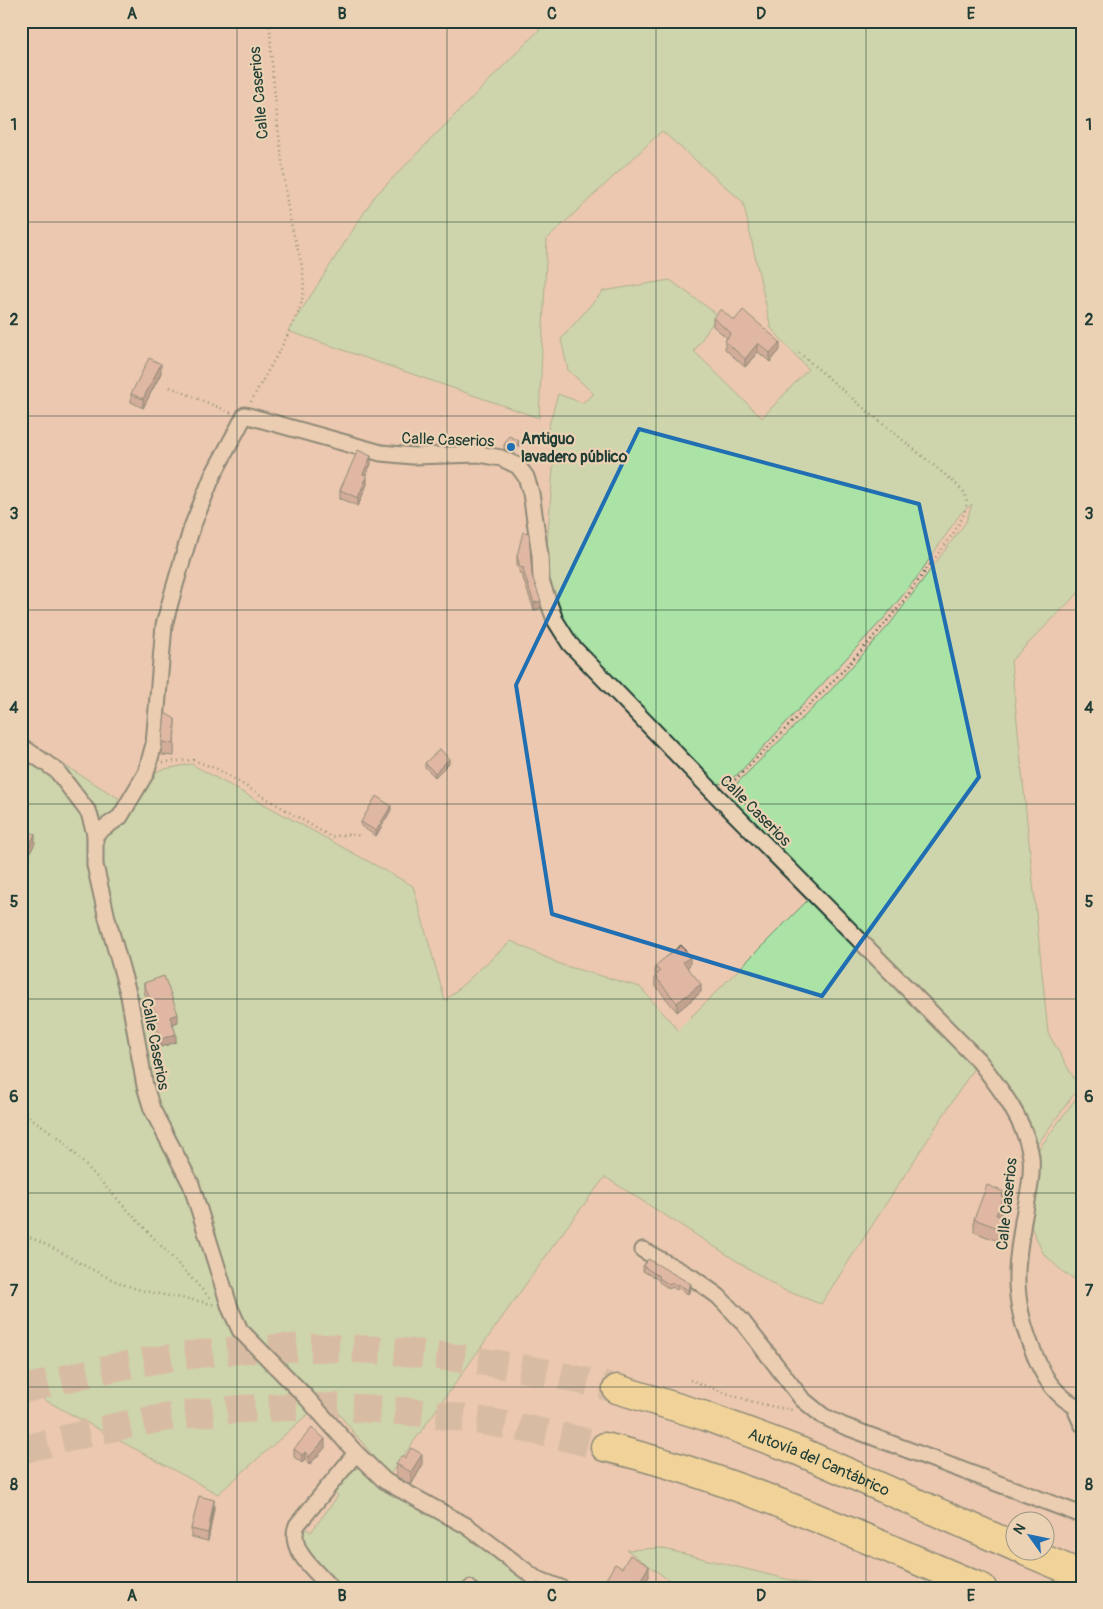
<svg xmlns="http://www.w3.org/2000/svg" width="1103" height="1609" font-family="Pangolin,sans-serif">
	<rect width="100%" height="100%" fill="#ebc8af"/>
	<filter id="ink" filterUnits="userSpaceOnUse"><feTurbulence type="fractalNoise" baseFrequency=".02" numOctaves="2"/><feDisplacementMap in="SourceGraphic" scale="10" xChannelSelector="R" yChannelSelector="G"/><feConvolveMatrix kernelMatrix="1 2 1 2 8 2 1 2 1" color-interpolation-filters="sRGB"/></filter>
	<g filter="url(#ink)">
		<g fill="#abe2a6" stroke="#65906d">
			<polygon points="548,21 1082,21 1082,589 1011,661 1048,1033 1079,1087 1036,1146 1008,1092 730,801 732,791 738,782 829,692 890,624 966,522 972,504 960,514 918,576 886,616 738,774 725,783 714,784 571,639 558,615 545,571 555,442 547,432 558,394 582,403 594,394 568,370 561,339 603,291 670,280 718,315 694,351 762,418 808,369 771,328 743,202 662,131 547,239 539,418 288,331 374,197"/>
			<polygon points="21,739 133,807 148,777 160,770 191,764 413,886 445,1001 511,941 562,965 640,987 678,1030 808,900 974,1068 821,1304 781,1289 605,1177 566,1228 389,1476 326,1398 218,1494 21,1387"/>
			<polygon points="1082,1090 1082,1283 1063,1272 1043,1253 1028,1220 1036,1153"/>
			<polygon points="357,1468 363,1470 385,1491 394,1497 441,1518 461,1532 498,1561 524,1578 520,1587 513,1584 503,1588 337,1588 311,1560 300,1541 304,1527 311,1532 338,1496 334,1491 352,1471"/>
			<polygon points="660,1548 823,1588 670,1588 673,1583 627,1550"/>
		</g>
		<g fill="none" stroke-linecap="round" stroke-linejoin="round">
			<g stroke="#c2ac96" stroke-width="28" stroke-dasharray="28 14" stroke-linecap="butt">
				<path d="M 21,1390 C 70,1377 119,1365 170,1358 C 315,1335 476,1353 617,1389"/>
				<path d="M 21,1450 C 86,1433 151,1417 218,1411 C 348,1399 480,1414 605,1447"/>
			</g>
			<defs>
				<polyline id="service" points="466,1588 470,1584 474,1588"/>
				<g id="minor">
					<polyline points="21,746 57,771 89,813 95,834 95,865 107,918 129,996 145,1086 152,1109 191,1184 230,1308 240,1330 305,1396 356,1453 385,1481 467,1526 535,1578 561,1588"/>
					<path d="M 95,834 L 120,817 L 146,773 L 154,744 L 164,625 L 173,592 L 192,527 L 213,475 L 245,415 L 381,453 L 413,456 L 479,454 L 501,458 L 518,466 L 526,477 L 531,493 L 540,555 L 541,581 L 555,620 L 570,644 L 718,797 L 979,1061 C 1000,1088 1026,1122 1031,1157 C 1033,1178 1027,1200 1023,1221 C 1021,1238 1017,1256 1017,1273 C 1016,1302 1024,1331 1036,1358 C 1045,1380 1057,1397 1079,1408"/>
					<polyline points="643,1250 693,1278 718,1296 742,1321 802,1399 823,1416 844,1426 1082,1515"/>
					<polyline points="1082,1404 1077,1413 1082,1424"/>
					<path d="M 331,1588 C 316,1571 287,1550 297,1525 L 356,1453"/>
				</g>
				<g id="motorway">
					<path id="s1" d="M 617,1389 L 705,1416 L 799,1451 L 1016,1547"/>
					<path d="M 605,1447 C 736,1478 858,1536 982,1588"/>
					<polyline points="1027,1552 1082,1575"/>
				</g>
			</defs>
			<use href="#service" stroke="#1f3d34" stroke-width="11"/>
			<use href="#minor" stroke="#1f3d34" stroke-width="19"/>
			<use href="#motorway" stroke="#1f3d34" stroke-width="31"/>
			<g stroke="#1f3d34" stroke-width="2.5" stroke-dasharray="1 4" stroke-linecap="butt">
				<polyline points="170,387 232,413"/>
				<path d="M 251,402 C 266,372 291,335 301,304 C 310,273 294,244 289,214 C 284,186 282,156 278,128 C 275,92 270,57 270,21"/>
				<polyline points="163,762 193,760 217,769 331,837 350,834 361,836"/>
				<polyline points="728,787 835,679 870,641 898,608 955,531 964,514 967,503 965,493 954,482 866,410 796,350"/>
				<polyline points="21,1111 61,1139 211,1299"/>
				<path d="M 21,1234 C 55,1246 85,1268 118,1282 C 149,1296 183,1296 215,1305"/>
				<path d="M 690,1380 C 723,1392 758,1406 794,1410"/>
			</g>
			<use href="#service" stroke="#ecd2b4" stroke-width="8"/>
			<use href="#minor" stroke="#ecd2b4" stroke-width="15"/>
			<use href="#motorway" stroke="#f9e181" stroke-width="28"/>
		</g>
		<g fill="#b58c81" stroke="#1f3d34">
			<polygon points="713,318 734,321 780,350 770,362 758,352 745,367 725,349 725,341 727,338 713,326"/>
			<polygon points="161,373 143,408 131,402 131,394"/>
			<polygon points="504,445 519,445 514,454 504,449"/>
			<polygon points="371,464 366,475 367,484 358,506 340,498 340,490"/>
			<polygon points="517,556 532,576 541,608 534,610 523,578 523,575 520,574 517,564"/>
			<polygon points="175,719 174,756 162,755 162,742"/>
			<polygon points="425,763 449,763 435,777 425,767"/>
			<polygon points="391,810 376,836 361,826 361,822"/>
			<polygon points="690,965 687,967 701,992 677,1012 655,985 655,976 656,976 655,974 655,966"/>
			<polygon points="144,983 178,1022 173,1024 176,1042 161,1047 155,1030 155,1022 144,992"/>
			<polygon points="1004,1204 1003,1210 1001,1216 1003,1229 998,1241 974,1232 974,1219"/>
			<polygon points="643,1266 691,1288 688,1294 678,1288 677,1290 672,1287 670,1289 659,1282 659,1280 643,1271"/>
			<polygon points="325,1448 309,1465 305,1460 302,1463 294,1457 294,1449"/>
			<polygon points="405,1458 422,1466 411,1485 396,1476 396,1464"/>
			<polygon points="214,1508 208,1541 191,1537 191,1529"/>
		</g>
		<g fill="#937269" stroke="#1f3d34">
			<polygon points="780,342 780,350 770,362 770,353"/>
			<polygon points="758,343 758,352 745,367 745,359"/>
			<polygon points="161,364 161,373 143,408 143,399"/>
			<polygon points="519,441 519,445 514,454 514,449"/>
			<polygon points="371,456 371,464 363,482 363,474"/>
			<polygon points="367,476 367,484 358,506 358,498"/>
			<polygon points="541,601 541,608 534,610 534,603"/>
			<polygon points="449,759 449,763 435,777 435,773"/>
			<polygon points="391,806 391,810 376,836 376,831"/>
			<polygon points="35,834 35,843 21,873 21,865"/>
			<polygon points="690,957 690,965 683,970 683,962"/>
			<polygon points="701,984 701,992 677,1012 677,1003"/>
			<polygon points="178,1014 178,1022 170,1025 170,1017"/>
			<polygon points="176,1034 176,1042 161,1047 161,1039"/>
			<polygon points="1004,1192 1003,1210 996,1227 996,1215"/>
			<polygon points="1003,1217 1003,1229 998,1241 998,1228"/>
			<polygon points="691,1284 691,1288 688,1294 688,1290"/>
			<polygon points="325,1439 325,1448 309,1465 309,1457"/>
			<polygon points="305,1452 305,1460 302,1463 302,1455"/>
			<polygon points="422,1454 422,1466 411,1485 411,1472"/>
			<polygon points="214,1500 214,1508 208,1541 208,1533"/>
			<polygon points="649,1566 649,1577 642,1588 636,1588"/>
		</g>
		<g fill="#d2a396" stroke="#1f3d34">
			<polygon points="721,309 734,321 743,310 780,342 770,353 758,343 745,359 725,341 731,333 713,318"/>
			<polygon points="149,358 161,364 143,399 131,394"/>
			<polygon points="509,436 519,441 514,449 504,445"/>
			<polygon points="358,450 371,456 363,474 367,476 358,498 340,490"/>
			<polygon points="523,532 529,533 532,576 541,601 534,603 523,570 524,568 520,567 517,556"/>
			<polygon points="165,713 175,719 174,744 162,742"/>
			<polygon points="440,749 449,759 435,773 425,763"/>
			<polygon points="376,796 391,806 376,831 361,822"/>
			<polygon points="21,829 35,834 21,865"/>
			<polygon points="681,945 690,957 683,962 701,984 677,1003 655,976 660,972 655,966"/>
			<polygon points="164,976 178,1014 170,1017 176,1034 161,1039 155,1022 158,1021 144,983"/>
			<polygon points="987,1185 1004,1192 1002,1197 1003,1198 996,1215 1003,1217 998,1228 974,1219"/>
			<polygon points="648,1259 691,1284 688,1290 678,1284 677,1286 672,1283 670,1285 659,1278 660,1277 643,1266"/>
			<polygon points="312,1428 325,1439 309,1457 305,1452 302,1455 294,1449"/>
			<polygon points="411,1448 422,1454 411,1472 396,1464 401,1456 405,1458"/>
			<polygon points="199,1496 214,1500 208,1533 191,1529"/>
			<polygon points="630,1555 649,1566 636,1588 604,1588 602,1586 615,1564 622,1568"/>
			<polygon points="537,1583 548,1587 534,1588"/>
		</g>
	</g>
	<path d="M0 0H1103V1609H0ZM 639,429 L 919,504 L 979,777 L 822,996 L 552,914 L 516,685 Z" fill="#ebc8af" fill-opacity=".55" fill-rule="evenodd"/>
	<path fill="none" stroke="#1f6fb2" stroke-width="4" stroke-linejoin="round" d="M 639,429 L 919,504 L 979,777 L 822,996 L 552,914 L 516,685 Z"/>
	<path fill="none" stroke="#1f3d34" stroke-width="1" stroke-opacity="0.55" d="M 237,21 L 237,1588M 447,21 L 447,1588M 656,21 L 656,1588M 866,21 L 866,1588M 21,222 L 1082,222M 21,416 L 1082,416M 21,610 L 1082,610M 21,804 L 1082,804M 21,999 L 1082,999M 21,1193 L 1082,1193M 21,1387 L 1082,1387"/>
	<circle fill="#1f6fb2" stroke="#ecd2b4" stroke-width="2" cx="511" cy="447" r="5"/>
	<g text-anchor="middle" stroke-width="4.5" stroke-linejoin="round" paint-order="stroke">
		<g font-size="16" fill="#1f3d34" stroke="#ecd2b4">
			<text transform="translate(258 93) rotate(-95)" y="6">Calle Caserios</text>
			<text transform="translate(448 439) rotate(2)" y="6">Calle Caserios</text>
			<text transform="translate(756 810) rotate(45)" y="6">Calle Caserios</text>
			<text transform="translate(156 1044) rotate(79)" y="6">Calle Caserios</text>
			<text transform="translate(1006 1204) rotate(-84)" y="6">Calle Caserios</text>
			<text dy="6" stroke="none"><textPath href="#s1" startOffset="215">Autovía del Cantábrico</textPath></text>
		</g>
		<g font-size="16" font-weight="bold" fill="#1f3d34" stroke="#ecd2b4" text-anchor="start">
			<text x="521" y="444">Antiguo<tspan x="521" dy="18">lavadero público</tspan></text>
		</g>
	</g>
	<rect width="1103" height="1609" fill="none" stroke="#ecd2b4" stroke-width="55"/>
	<g transform="translate(1030 1536) rotate(303)"><circle r="24" fill="#ecd2b4" stroke="#9a9681"/>
	<path d="M0-4L9 19L0 12L-9 19Z" fill="#1f6fb2"/>
	<text y="-8" font-size="14" font-weight="bold" text-anchor="middle" fill="#1f3d34">N</text>
	</g>
	<rect x="28" y="28" width="1048" height="1554" fill="none" stroke="#1f3d34" stroke-width="2"/>
	<g font-size="16" text-anchor="middle" font-weight="bold" fill="#1f3d34">
		<text x="132" y="19">A</text>
		<text x="342" y="19">B</text>
		<text x="552" y="19">C</text>
		<text x="761" y="19">D</text>
		<text x="971" y="19">E</text>
		<text x="14" y="130">1</text>
		<text x="1089" y="130">1</text>
		<text x="14" y="325">2</text>
		<text x="1089" y="325">2</text>
		<text x="14" y="519">3</text>
		<text x="1089" y="519">3</text>
		<text x="14" y="713">4</text>
		<text x="1089" y="713">4</text>
		<text x="14" y="907">5</text>
		<text x="1089" y="907">5</text>
		<text x="14" y="1102">6</text>
		<text x="1089" y="1102">6</text>
		<text x="14" y="1296">7</text>
		<text x="1089" y="1296">7</text>
		<text x="14" y="1490">8</text>
		<text x="1089" y="1490">8</text>
		<text x="132" y="1601">A</text>
		<text x="342" y="1601">B</text>
		<text x="552" y="1601">C</text>
		<text x="761" y="1601">D</text>
		<text x="971" y="1601">E</text>
	</g>
</svg>
